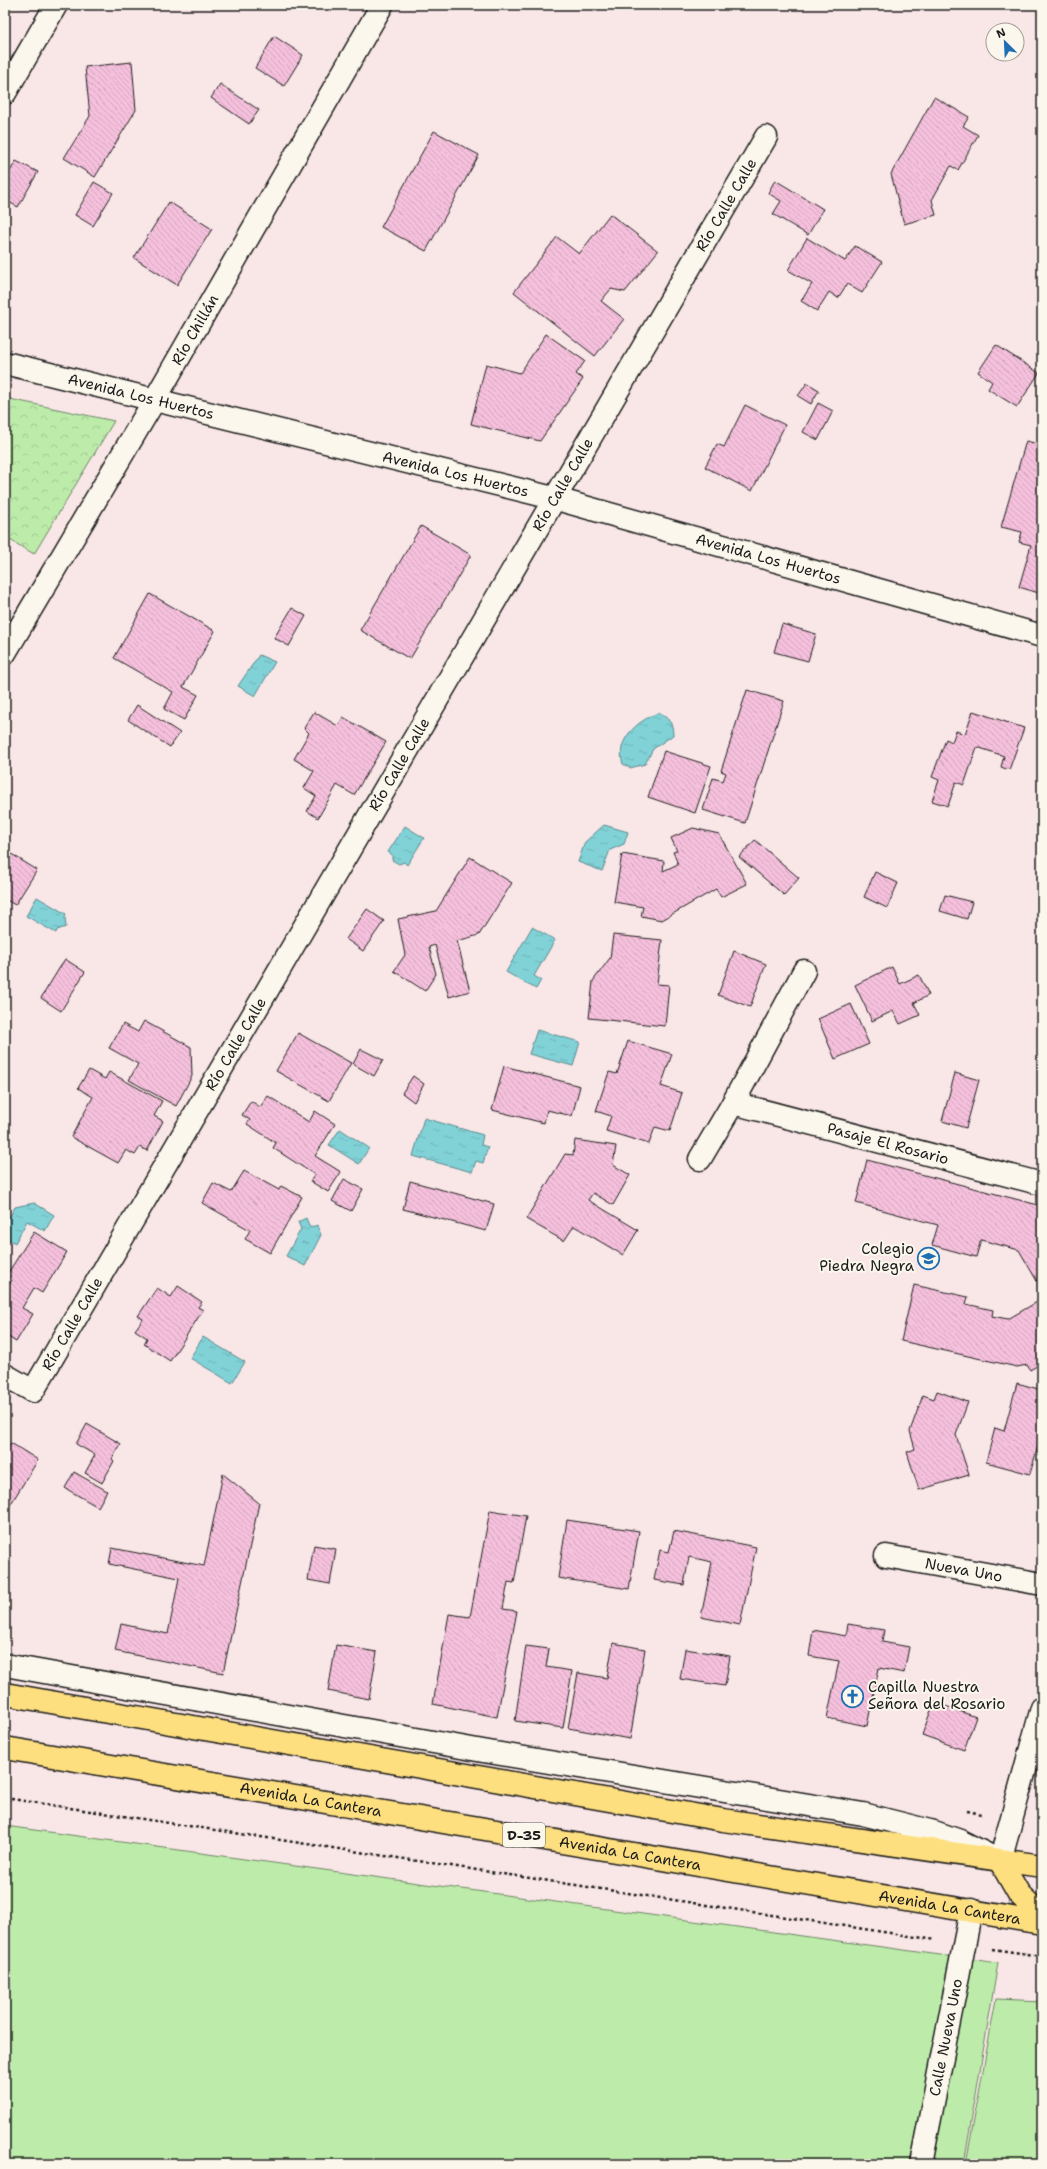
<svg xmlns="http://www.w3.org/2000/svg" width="1047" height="2169" font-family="'Shantell Sans',sans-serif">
	<defs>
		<pattern id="forest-crowns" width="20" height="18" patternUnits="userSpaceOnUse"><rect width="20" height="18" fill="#bdecaa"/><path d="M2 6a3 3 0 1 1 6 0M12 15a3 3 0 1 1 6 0" fill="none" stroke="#a2ca92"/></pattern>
		<pattern id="water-ripples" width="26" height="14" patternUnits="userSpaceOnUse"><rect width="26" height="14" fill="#80d2d7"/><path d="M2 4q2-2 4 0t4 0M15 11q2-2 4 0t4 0" fill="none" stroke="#6eb4b8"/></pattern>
		<pattern id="building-back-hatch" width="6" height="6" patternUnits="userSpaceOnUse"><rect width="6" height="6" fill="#f5c0dc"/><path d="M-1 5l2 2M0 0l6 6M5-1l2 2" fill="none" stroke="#d1a4bc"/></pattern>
	</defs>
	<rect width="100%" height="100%" fill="#f9e6e7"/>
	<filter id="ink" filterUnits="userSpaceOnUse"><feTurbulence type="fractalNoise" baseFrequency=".025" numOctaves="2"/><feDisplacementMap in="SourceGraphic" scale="8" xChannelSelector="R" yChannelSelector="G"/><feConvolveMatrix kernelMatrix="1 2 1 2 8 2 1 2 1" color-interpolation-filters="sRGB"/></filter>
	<g filter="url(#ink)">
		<g fill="#bdecaa" stroke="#6c8463">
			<polygon points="5,1826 998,1963 964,2164 5,2164"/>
			<polygon points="996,1999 1042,2001 1042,2164 966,2164"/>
		</g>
		<polygon fill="url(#forest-crowns)" stroke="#6c8463" points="5,398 114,421 34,554 5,537"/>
		<g fill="url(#water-ripples)" stroke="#58898c">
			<polygon points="259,655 275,662 255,696 238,686"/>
			<path d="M 658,713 C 669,718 673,723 673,735 L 653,749 L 645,764 L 630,768 L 623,764 C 615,740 637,721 658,713 Z"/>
			<polygon points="604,825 628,832 624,844 610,850 602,871 578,862 585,842"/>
			<polygon points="405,826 424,838 407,865 404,862 399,864 392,860 392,855 388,852"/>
			<polygon points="37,897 66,914 65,917 66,927 57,930 56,933 26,916"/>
			<polygon points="532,927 555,940 534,976 541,980 536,989 506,972"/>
			<polygon points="537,1030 580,1042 573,1066 529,1054"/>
			<polygon points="424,1118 483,1135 481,1145 488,1147 483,1163 476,1161 472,1172 413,1156"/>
			<polygon points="340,1129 369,1148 359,1164 329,1145"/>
			<polygon points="34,1203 54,1215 45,1231 27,1221 15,1243 5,1237 5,1225 15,1207"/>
			<polygon points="306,1218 310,1228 317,1225 321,1235 305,1266 286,1256 301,1229 298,1222"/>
			<polygon points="203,1337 245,1362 232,1383 190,1358"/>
		</g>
		<g fill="url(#building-back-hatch)" stroke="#1c1c1c">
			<polygon points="274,36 303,55 284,86 255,68"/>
			<polygon points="132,62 136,110 95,177 64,158 90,116 85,67"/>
			<polygon points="220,84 259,110 249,124 211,98"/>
			<polygon points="934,97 969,117 963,126 978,135 958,170 951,166 932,200 936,215 904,224 891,174"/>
			<polygon points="434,131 479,155 426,251 381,227"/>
			<polygon points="16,161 38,172 18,207 5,200 5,180"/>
			<polygon points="775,180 823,209 808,235 773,214 781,201 768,193"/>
			<polygon points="94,182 113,193 93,226 75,215"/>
			<polygon points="169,202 212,229 177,285 134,258"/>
			<polygon points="610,214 658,251 625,292 611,289 601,301 624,319 595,356 514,292 557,237 579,254"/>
			<polygon points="807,238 845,261 855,246 882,262 862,293 847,284 838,298 829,292 817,311 801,301 812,284 788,270"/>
			<polygon points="546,334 585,361 576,374 583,379 540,441 471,424 486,364 520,373"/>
			<polygon points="996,345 1039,373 1017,407 988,389 992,382 978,372"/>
			<polygon points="807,383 819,390 811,404 798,396"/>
			<polygon points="818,403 833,411 818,440 803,432"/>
			<polygon points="745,405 785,425 752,491 705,467 717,444 724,447"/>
			<polygon points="1026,441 1042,445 1042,594 1019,587 1031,545 1019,542 1022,532 1001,527"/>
			<polygon points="421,526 471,555 410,659 360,630"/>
			<polygon points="150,594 215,631 183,687 198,695 184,720 164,709 173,692 114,658"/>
			<polygon points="292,608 306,616 289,646 274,638"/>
			<polygon points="782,624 816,634 808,661 774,652"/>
			<polygon points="747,690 784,701 745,823 703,810 713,778 723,781 726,773 721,771"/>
			<polygon points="137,705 180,733 170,747 128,720"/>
			<polygon points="973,711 1024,728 1009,770 1001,767 1004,756 977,747 964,785 956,782 948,806 932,801 939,780 932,777 946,739 952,742 956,731 965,734"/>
			<polygon points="314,712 338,726 343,717 386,742 354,795 337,785 318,818 307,811 316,796 304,788 314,771 294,759 309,733 304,728"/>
			<polygon points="664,751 711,766 695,813 648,797"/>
			<polygon points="693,828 719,834 747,884 721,897 716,889 662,920 641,916 643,907 614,902 622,854 664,861 663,871 678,864 673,852 677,851 671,838"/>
			<polygon points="755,840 799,878 784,895 739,857"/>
			<polygon points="5,850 37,870 15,905 5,899"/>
			<polygon points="470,857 512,883 479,935 457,941 470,991 449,997 435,945 429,947 436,974 425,991 394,971 405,955 398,919 436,911"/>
			<polygon points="875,872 898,883 887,908 864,897"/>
			<polygon points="945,895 972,902 967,919 940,911"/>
			<polygon points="367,909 384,921 363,951 346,939"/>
			<polygon points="613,935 662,940 657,984 669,985 665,1026 589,1018 593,981 610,958"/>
			<polygon points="734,951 766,964 750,1007 718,995"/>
			<polygon points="65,959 85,972 61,1011 41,998"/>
			<polygon points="892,967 900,984 919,975 929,995 914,1003 920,1015 900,1024 893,1011 872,1021 855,985"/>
			<polygon points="851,1004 869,1044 835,1059 818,1019"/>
			<polygon points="144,1021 191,1047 192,1076 176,1106 129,1080 138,1064 109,1048 123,1024 138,1032"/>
			<polygon points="298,1033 351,1063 329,1101 276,1071"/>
			<polygon points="628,1041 672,1054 661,1086 682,1093 670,1131 655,1127 649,1144 606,1131 611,1116 596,1111 609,1072 617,1074"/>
			<polygon points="361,1049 383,1060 374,1076 353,1064"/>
			<polygon points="504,1066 580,1086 572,1116 547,1110 544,1123 492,1110"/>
			<polygon points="89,1070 105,1079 109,1072 162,1101 154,1116 163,1121 147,1151 140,1147 135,1155 126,1150 118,1163 71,1137 93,1097 78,1088"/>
			<polygon points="955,1073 979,1080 966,1128 942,1121"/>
			<polygon points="413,1076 424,1084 414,1102 402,1093"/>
			<polygon points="268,1096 309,1122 315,1111 335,1124 315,1156 341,1172 328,1192 310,1181 315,1175 273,1148 276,1143 247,1124 250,1120 242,1115 251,1101 260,1107"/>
			<polygon points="575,1140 616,1146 613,1165 630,1175 613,1205 593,1193 588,1200 638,1230 623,1255 574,1226 564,1241 526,1219 565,1154 573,1155"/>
			<polygon points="867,1160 1042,1206 1042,1363 1030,1370 1027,1365 1017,1367 901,1341 914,1285 968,1297 966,1304 993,1310 992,1316 1008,1319 1037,1302 1041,1288 1019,1250 981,1240 976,1257 932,1245 938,1225 856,1203"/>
			<polygon points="244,1171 279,1190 281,1186 302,1197 270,1253 245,1239 250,1230 202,1203 213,1183 231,1192"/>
			<polygon points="344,1179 363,1189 351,1211 332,1201"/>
			<polygon points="410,1181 494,1204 486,1231 403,1209"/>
			<polygon points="34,1232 67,1252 42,1293 34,1288 22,1308 33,1314 16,1342 5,1335 5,1287 7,1288 12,1280 6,1276"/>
			<polygon points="178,1286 202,1302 198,1307 203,1310 170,1361 144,1344 147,1338 135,1330 143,1319 138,1316 157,1288 171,1297"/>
			<polygon points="1017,1383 1042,1390 1042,1432 1030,1474 986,1462 995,1428 1004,1431"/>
			<polygon points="937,1391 968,1402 956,1435 969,1475 919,1490 907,1452 915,1449 910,1431 923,1395 934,1399"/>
			<polygon points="87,1424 121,1444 112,1459 114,1461 102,1483 85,1473 95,1455 76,1444"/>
			<polygon points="11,1443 38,1460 7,1510 5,1509 5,1452"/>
			<polygon points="74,1472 107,1491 98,1507 65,1488"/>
			<polygon points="223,1474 259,1503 223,1673 115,1651 121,1624 168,1634 179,1578 109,1564 112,1548 204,1566"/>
			<polygon points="490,1510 526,1516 514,1583 508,1582 503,1609 517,1611 497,1717 433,1704 449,1614 470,1617"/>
			<polygon points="567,1520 639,1531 629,1589 558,1578"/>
			<polygon points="674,1531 756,1547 740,1625 701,1617 712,1562 689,1557 684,1585 654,1580 660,1550 669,1552"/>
			<polygon points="314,1545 336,1549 330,1584 308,1580"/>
			<polygon points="848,1624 884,1630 882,1642 909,1647 904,1673 879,1668 867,1726 827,1718 839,1661 809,1656 813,1630 846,1636"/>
			<polygon points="613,1643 645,1649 630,1739 568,1728 578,1673 607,1678"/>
			<polygon points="336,1645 377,1652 369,1699 328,1691"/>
			<polygon points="526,1646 549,1649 546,1667 572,1671 563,1728 515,1721"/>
			<polygon points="685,1649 730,1656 725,1686 680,1679"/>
			<polygon points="934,1702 976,1717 964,1750 922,1735"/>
		</g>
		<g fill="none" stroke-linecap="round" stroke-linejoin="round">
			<defs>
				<g id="minor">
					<polyline points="5,93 56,5"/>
					<path id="s1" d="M 5,363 L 553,498 L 1042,636"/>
					<path id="s2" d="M 5,653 L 154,401 L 382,5"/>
					<path id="s3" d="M 804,971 L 733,1103 L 1042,1184"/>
					<polyline points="700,1159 733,1103"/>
					<path id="s4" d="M 5,1375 L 33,1391 L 766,137"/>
					<path id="s5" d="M 886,1556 L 1042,1584"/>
					<polyline points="5,1665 483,1751 863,1814 934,1832 960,1841 994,1858"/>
					<path id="s6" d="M 921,2164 L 971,1910"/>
				</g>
				<polyline id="tertiary" points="1000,1861 1042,1708"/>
				<g id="trunk">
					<polyline points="5,1694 723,1820 1042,1866"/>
					<path id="s7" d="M 5,1748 L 1042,1923"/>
					<polyline points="1000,1861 1019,1894 1042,1916"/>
				</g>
			</defs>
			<use href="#minor" stroke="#1c1c1c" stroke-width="25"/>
			<use href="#tertiary" stroke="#1c1c1c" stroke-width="25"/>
			<use href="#trunk" stroke="#1c1c1c" stroke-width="25"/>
			<g stroke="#1c1c1c" stroke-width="2.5" stroke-dasharray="3 3" stroke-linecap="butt">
				<polyline points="5,1798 936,1940"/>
				<polyline points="967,1811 982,1814"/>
				<polyline points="992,1949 1042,1956"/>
			</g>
			<use href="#minor" stroke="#fbf7ec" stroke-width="22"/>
			<use href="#tertiary" stroke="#fbf7ec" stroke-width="22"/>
			<use href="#trunk" stroke="#fedf80" stroke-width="22"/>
		</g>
	</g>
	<defs>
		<symbol id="school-ring" viewBox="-11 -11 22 22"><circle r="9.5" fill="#fbf7ec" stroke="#1f6fb2" stroke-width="1.5"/><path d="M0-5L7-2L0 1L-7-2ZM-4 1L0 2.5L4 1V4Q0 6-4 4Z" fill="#1f6fb2"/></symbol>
		<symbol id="church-ring" viewBox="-11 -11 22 22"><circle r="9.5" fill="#fbf7ec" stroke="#1f6fb2" stroke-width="1.5"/><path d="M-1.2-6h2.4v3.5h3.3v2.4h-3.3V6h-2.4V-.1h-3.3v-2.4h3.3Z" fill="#1f6fb2"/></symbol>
	</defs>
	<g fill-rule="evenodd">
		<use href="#school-ring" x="916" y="1246" width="25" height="25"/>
		<use href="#church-ring" x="840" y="1684" width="25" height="25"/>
	</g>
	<g text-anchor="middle" stroke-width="4" stroke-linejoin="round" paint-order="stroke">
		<rect fill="#fbf7ec" stroke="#5f5e5a" stroke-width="1" x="503" y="1823" width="42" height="24" rx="3"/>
		<g font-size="14" font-weight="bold" fill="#1c1c1c">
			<text x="524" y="1840">D-35</text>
		</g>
		<g font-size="15" fill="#1c1c1c" stroke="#fbf7ec">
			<text dy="5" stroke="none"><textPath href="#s4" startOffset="1406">Río Calle Calle</textPath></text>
			<text dy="5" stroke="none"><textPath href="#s2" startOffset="375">Río Chillán</textPath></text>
			<text dy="5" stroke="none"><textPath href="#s1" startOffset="140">Avenida Los Huertos</textPath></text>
			<text dy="5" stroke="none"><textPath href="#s1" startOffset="464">Avenida Los Huertos</textPath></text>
			<text dy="5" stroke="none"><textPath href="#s4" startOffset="1082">Río Calle Calle</textPath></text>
			<text dy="5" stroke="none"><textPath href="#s1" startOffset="788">Avenida Los Huertos</textPath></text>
			<text dy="5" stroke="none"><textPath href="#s4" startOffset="758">Río Calle Calle</textPath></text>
			<text dy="5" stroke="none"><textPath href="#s4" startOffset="434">Río Calle Calle</textPath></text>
			<text dy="5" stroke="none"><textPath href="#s3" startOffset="310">Pasaje El Rosario</textPath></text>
			<text dy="5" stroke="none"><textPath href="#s4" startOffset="110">Río Calle Calle</textPath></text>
			<text dy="5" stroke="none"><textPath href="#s5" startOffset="79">Nueva Uno</textPath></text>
			<text dy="5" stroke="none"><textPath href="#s7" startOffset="310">Avenida La Cantera</textPath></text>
			<text dy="5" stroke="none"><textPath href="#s7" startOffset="634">Avenida La Cantera</textPath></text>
			<text dy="5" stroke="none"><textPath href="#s7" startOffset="958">Avenida La Cantera</textPath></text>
			<text dy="5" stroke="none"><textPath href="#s6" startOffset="129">Calle Nueva Uno</textPath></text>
		</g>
		<g font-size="15" fill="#1c1c1c" stroke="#fbf7ec" text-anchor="end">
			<text x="914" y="1254">Colegio<tspan x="914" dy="17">Piedra Negra</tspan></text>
			<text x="868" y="1692" text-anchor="start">Capilla Nuestra<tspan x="868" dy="17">Señora del Rosario</tspan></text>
		</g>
	</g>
	<rect width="1047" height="2169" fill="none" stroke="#fbf7ec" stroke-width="20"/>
	<rect x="10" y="10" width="1027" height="2149" fill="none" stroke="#1c1c1c" stroke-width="1.5" filter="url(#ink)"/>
	<g transform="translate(1005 42) rotate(336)"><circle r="19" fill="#fbf7ec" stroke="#a29f99"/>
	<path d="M0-3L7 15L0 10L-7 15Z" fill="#1f6fb2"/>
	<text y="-6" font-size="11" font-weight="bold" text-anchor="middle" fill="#1c1c1c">N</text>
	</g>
</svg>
